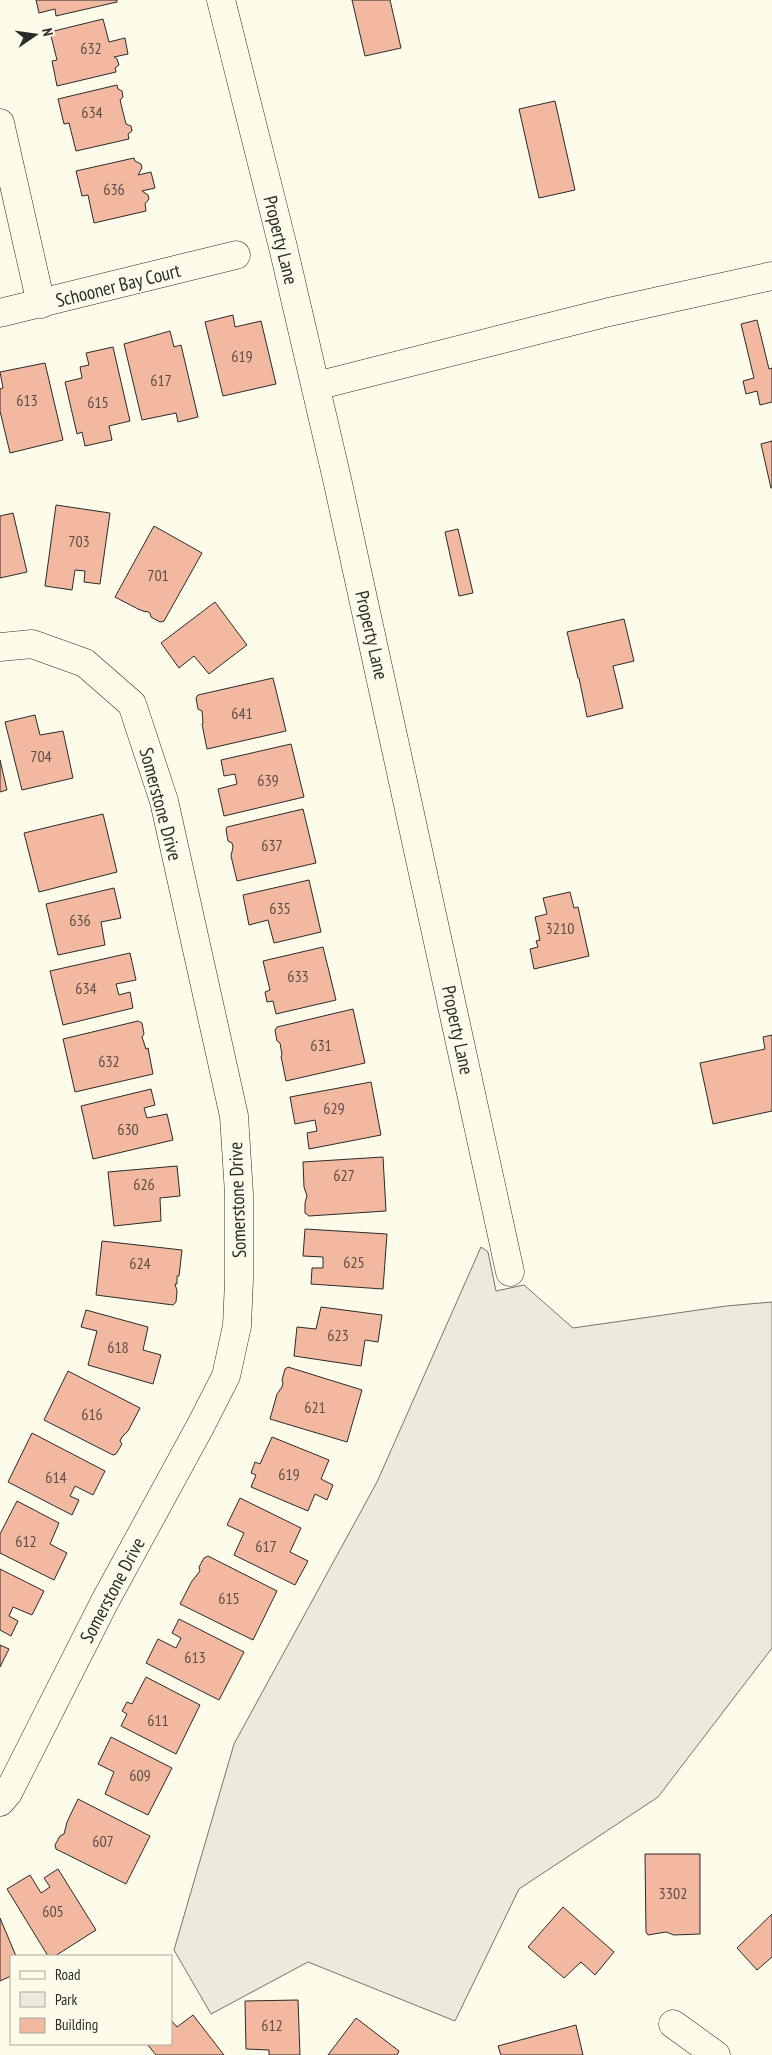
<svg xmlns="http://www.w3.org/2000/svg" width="772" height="2055" font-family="'PT Sans Narrow',sans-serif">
	<rect width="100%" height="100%" fill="#fdfbea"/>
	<polygon fill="#ecebdb" stroke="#74746e" points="481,1247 488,1252 496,1291 524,1285 573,1328 726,1306 772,1302 772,1648 658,1797 519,1889 455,2021 308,1962 211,2014 174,1950 234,1744 377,1482"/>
	<g fill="#f2b8a0" stroke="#2b2b2b">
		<polygon points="36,0 117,0 117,2 56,16 55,9 39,13"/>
		<polygon points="352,0 390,0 401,48 365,56"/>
		<polygon points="103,19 109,42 125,38 128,54 114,57 117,59 119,65 115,68 116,72 57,86 52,61 57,60 50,32"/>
		<polygon points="117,85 118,89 122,91 123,97 120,100 126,124 131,126 132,131 128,134 129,139 76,151 69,123 64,124 58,99"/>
		<polygon points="555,101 575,190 539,198 519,109"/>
		<polygon points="134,158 135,161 141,164 142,168 138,175 151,172 155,188 142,191 148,195 149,199 145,204 146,211 94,223 88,195 82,196 76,171"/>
		<polygon points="233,315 235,327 261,321 276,384 223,396 205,322"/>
		<polygon points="757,320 769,369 772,368 772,402 760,405 757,391 746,394 743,381 754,378 741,324"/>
		<polygon points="170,331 174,347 181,345 198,417 178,422 176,413 142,420 124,344"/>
		<polygon points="113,347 130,421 109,426 112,440 85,446 82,432 77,434 65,382 82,378 80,367 89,365 86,353"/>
		<polygon points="45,363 63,440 10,453 0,411 0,389 3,388 0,372"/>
		<polygon points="772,441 772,488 771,488 761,444"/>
		<polygon points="56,505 110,513 100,584 84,582 85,571 75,570 72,590 45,586"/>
		<polygon points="13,513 27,572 0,578 0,516"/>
		<polygon points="154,526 202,553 164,621 160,622 151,617 150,613 146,611 146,612 138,609 115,597"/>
		<polygon points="458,529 473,593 459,596 445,532"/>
		<polygon points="215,602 247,645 209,674 194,656 179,668 161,643"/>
		<polygon points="624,619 634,661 613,666 623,708 587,717 579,678 578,678 567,632"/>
		<polygon points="273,678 286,731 207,749 202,724 203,723 202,711 198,709 196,698 198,695"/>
		<polygon points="35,715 40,735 63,731 73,778 22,790 5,722"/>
		<polygon points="291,744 304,797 224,816 218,789 237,784 235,774 224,776 221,760"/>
		<polygon points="0,760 7,790 0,792"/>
		<polygon points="303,809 316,863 237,881 231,856 233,847 232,843 228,841 226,830 227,827"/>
		<polygon points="103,814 117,872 39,892 24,833"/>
		<polygon points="309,880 321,932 274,943 268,920 249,925 243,895"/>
		<polygon points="114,888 121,918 101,922 105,945 58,955 46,904"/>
		<polygon points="570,892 574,908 578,907 589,956 534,969 530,949 538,947 536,941 540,940 535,917 547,914 543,898"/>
		<polygon points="323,947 336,1000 276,1014 273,1001 267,1002 265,992 270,990 263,961"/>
		<polygon points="130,953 136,980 116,984 119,995 130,992 133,1008 63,1025 50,971"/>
		<polygon points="353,1009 365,1063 286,1081 281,1056 282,1055 280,1043 277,1041 275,1030 277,1027"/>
		<polygon points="138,1021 142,1023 144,1034 142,1037 146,1049 148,1048 153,1074 75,1092 63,1039"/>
		<polygon points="772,1035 772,1111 713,1124 700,1063 765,1049 763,1037"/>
		<polygon points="371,1082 381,1135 309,1149 307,1133 317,1131 315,1120 295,1124 290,1097"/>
		<polygon points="151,1089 155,1105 144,1108 147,1118 167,1114 173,1140 93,1159 81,1106"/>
		<polygon points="383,1157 386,1211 309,1216 305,1213 305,1203 307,1196 304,1187 303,1162"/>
		<polygon points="177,1166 180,1196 160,1198 161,1221 114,1226 108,1172"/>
		<polygon points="305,1229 387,1234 383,1289 311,1284 312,1268 323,1268 323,1257 303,1256"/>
		<polygon points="102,1241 182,1250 179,1276 177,1276 177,1284 175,1284 177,1291 176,1302 173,1305 96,1295"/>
		<polygon points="321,1307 382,1315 378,1342 365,1340 361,1366 294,1356 297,1327 316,1329"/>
		<polygon points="86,1310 148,1327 143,1350 161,1355 153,1384 88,1365 97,1331 81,1327"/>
		<polygon points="288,1367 362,1390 347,1442 270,1419 277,1394 282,1387 283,1383 282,1380 285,1369"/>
		<polygon points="68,1371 140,1408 128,1431 122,1437 120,1441 122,1444 116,1454 113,1455 44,1420"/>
		<polygon points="32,1433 105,1471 93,1495 75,1486 70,1496 79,1500 72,1515 8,1482"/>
		<polygon points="272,1437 329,1460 321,1479 333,1485 327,1500 315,1494 308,1511 251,1487 256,1475 251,1473 255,1462 260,1464"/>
		<polygon points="240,1498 301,1528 290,1552 308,1561 295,1585 234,1555 244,1533 227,1525"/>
		<polygon points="17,1501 59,1523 50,1544 67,1553 54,1580 0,1553 0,1534"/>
		<polygon points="208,1556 277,1591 253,1640 180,1604 192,1581 200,1571 199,1567 204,1558"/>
		<polygon points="0,1569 44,1591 32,1615 13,1607 9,1616 18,1621 11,1636 0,1630"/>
		<polygon points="179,1619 244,1652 219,1700 146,1663 158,1639 176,1648 181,1638 172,1633"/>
		<polygon points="0,1645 9,1649 0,1667"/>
		<polygon points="146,1677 200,1705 176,1754 121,1726 127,1714 122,1711 127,1702 132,1704"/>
		<polygon points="111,1737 172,1768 148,1815 105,1794 114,1772 98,1764"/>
		<polygon points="78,1799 150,1836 126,1884 56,1849 55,1845 60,1836 64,1834 67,1822"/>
		<polygon points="645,1854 700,1854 700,1934 674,1935 666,1932 648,1935 646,1932"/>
		<polygon points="58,1869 96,1930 55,1956 48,1956 7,1889 30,1875 41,1893 50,1887 44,1878"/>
		<polygon points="563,1907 614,1952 595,1975 581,1962 564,1978 528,1947"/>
		<polygon points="772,1914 772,1957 757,1970 737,1948"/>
		<polygon points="0,1918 16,1956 11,1956 11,1976 0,1981"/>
		<polygon points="298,2000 300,2055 269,2055 269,2050 246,2049 245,2001"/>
		<polygon points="193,2015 224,2055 156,2055 147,2044 171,2044 171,2020 177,2027"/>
		<polygon points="356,2018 399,2051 397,2055 328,2055"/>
		<polygon points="576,2025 583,2055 501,2055 498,2046"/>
	</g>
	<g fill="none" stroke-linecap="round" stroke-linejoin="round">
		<defs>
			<g id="minor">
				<polyline points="221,0 283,247 337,479 510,1272"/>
				<polyline points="0,123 41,304"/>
				<polyline points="0,313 236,255"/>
				<polyline points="316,386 609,312 772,276"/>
				<polyline points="0,647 32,644 85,663 132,704 164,801 234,1116 239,1194 239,1280 237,1326 226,1376 201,1425 104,1603 8,1793 0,1802"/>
				<polyline points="673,2024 716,2055"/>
			</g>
		</defs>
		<use href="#minor" stroke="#2b2b2b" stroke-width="29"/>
		<use href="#minor" stroke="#fdfbea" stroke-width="28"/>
	</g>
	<g text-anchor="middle" stroke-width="4" stroke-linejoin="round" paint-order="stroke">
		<g font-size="16" fill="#5d4e48">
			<text x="91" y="54">632</text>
			<text x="92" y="118">634</text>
			<text x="114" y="195">636</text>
			<text x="242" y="362">619</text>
			<text x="161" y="386">617</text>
			<text x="27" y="406">613</text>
			<text x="98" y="408">615</text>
			<text x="79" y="547">703</text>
			<text x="158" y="581">701</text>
			<text x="242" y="719">641</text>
			<text x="41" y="762">704</text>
			<text x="268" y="786">639</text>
			<text x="272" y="851">637</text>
			<text x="280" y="914">635</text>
			<text x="80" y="926">636</text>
			<text x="560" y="934">3210</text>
			<text x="298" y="982">633</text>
			<text x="86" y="994">634</text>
			<text x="321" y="1051">631</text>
			<text x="109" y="1067">632</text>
			<text x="334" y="1114">629</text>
			<text x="128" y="1135">630</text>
			<text x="344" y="1181">627</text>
			<text x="144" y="1190">626</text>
			<text x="354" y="1268">625</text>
			<text x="140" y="1269">624</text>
			<text x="338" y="1341">623</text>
			<text x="118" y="1353">618</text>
			<text x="315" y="1413">621</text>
			<text x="92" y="1420">616</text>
			<text x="289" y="1480">619</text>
			<text x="56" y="1483">614</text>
			<text x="26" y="1547">612</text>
			<text x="266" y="1552">617</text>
			<text x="229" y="1604">615</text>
			<text x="195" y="1663">613</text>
			<text x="158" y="1726">611</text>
			<text x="140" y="1781">609</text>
			<text x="103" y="1847">607</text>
			<text x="673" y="1899">3302</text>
			<text x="53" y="1917">605</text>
			<text x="272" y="2031">612</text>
		</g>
		<g font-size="19" fill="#2b2b2b" stroke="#fdfbea">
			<text transform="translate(281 240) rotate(76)" y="7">Property Lane</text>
			<text transform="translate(118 285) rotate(-14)" y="7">Schooner Bay Court</text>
			<text transform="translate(372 635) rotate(77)" y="7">Property Lane</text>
			<text transform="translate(161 804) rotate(75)" y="7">Somerstone Drive</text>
			<text transform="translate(458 1030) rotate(78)" y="7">Property Lane</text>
			<text transform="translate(237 1200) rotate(-92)" y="7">Somerstone Drive</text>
			<text transform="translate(112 1590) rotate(-62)" y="7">Somerstone Drive</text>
		</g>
	</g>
	<rect x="10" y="1955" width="162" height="90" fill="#fdfbea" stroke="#a9a89e"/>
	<rect x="20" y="1971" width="25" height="8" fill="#fdfbea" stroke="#a9a89e"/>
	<text x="55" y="1980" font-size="15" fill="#2b2b2b">Road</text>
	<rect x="20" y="1992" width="25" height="15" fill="#ecebdb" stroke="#a9a89e"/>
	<text x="55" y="2005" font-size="15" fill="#2b2b2b">Park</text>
	<rect x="20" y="2018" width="25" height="15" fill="#f2b8a0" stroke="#a9a89e"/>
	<text x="55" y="2030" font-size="15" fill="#2b2b2b">Building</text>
	<g transform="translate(35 35) rotate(77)" stroke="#fdfbea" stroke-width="4" paint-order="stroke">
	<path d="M0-4L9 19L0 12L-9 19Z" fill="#2b2b2b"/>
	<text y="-8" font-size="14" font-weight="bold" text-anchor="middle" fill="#2b2b2b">N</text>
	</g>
</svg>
